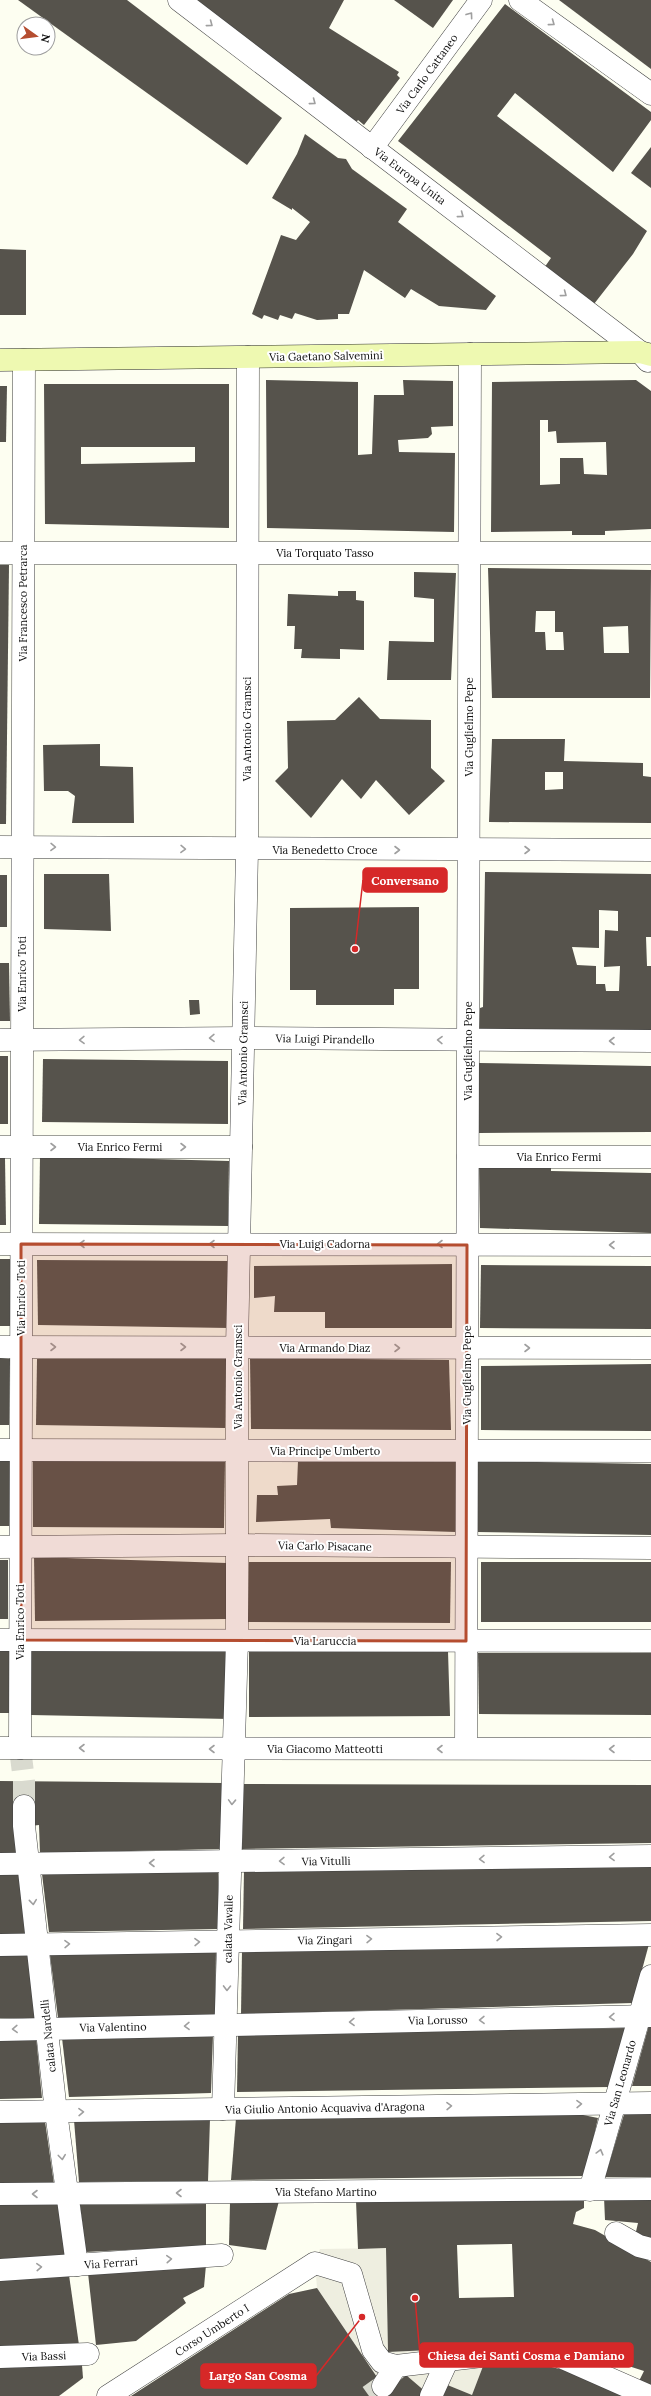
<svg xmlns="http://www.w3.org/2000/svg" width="651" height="2396" font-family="Lora,serif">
	<rect width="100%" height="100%" fill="#fdfef1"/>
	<polygon fill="#eeeee0" points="386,2248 388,2352 479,2347 485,2361 472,2395 445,2384 439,2396 387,2392 317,2288 315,2263 320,2249"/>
	<g fill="#56534c" fill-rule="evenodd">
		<polygon points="18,0 127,0 282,118 247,165"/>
		<polygon points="187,0 344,0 329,28 399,72 397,75 400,78 364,125 358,120 354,125"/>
		<polygon points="394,0 453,0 433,28"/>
		<polygon points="559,0 651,0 651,69"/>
		<polygon points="505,4 651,112 651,120 613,172 515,93 497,116 647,231 633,254 594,304 544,268 551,258 398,141"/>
		<polygon points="305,134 338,158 346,159 352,169 407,209 398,222 496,296 486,310 439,306 411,289 405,298 364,270 349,314 338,314 338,319 317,320 295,313 292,319 280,315 278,320 264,315 262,319 252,314 281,235 296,240 310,222 292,208 292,210 272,198 297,154"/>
		<polygon points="651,147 651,188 631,173"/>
		<polygon points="0,249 26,250 26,315 0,315"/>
		<polygon points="266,380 358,382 358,455 372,454 374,395 404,395 403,380 453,381 453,426 431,427 432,434 428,438 398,440 399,452 455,453 454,532 267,528"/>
		<path d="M 636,380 L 651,391 L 651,529 L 605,531 L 605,535 L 572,535 L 572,531 L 491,532 L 492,382 ZM 540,420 L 548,420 L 548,432 L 556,431 L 557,443 L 606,442 L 607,475 L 584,474 L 583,458 L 560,458 L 560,484 L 540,485 Z"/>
		<path d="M 44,384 L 229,384 L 229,528 L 45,524 ZM 81,447 L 195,447 L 195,462 L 81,464 Z"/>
		<polygon points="0,386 7,386 6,442 0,442"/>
		<polygon points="0,565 9,565 6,824 0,824"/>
		<path d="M 488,568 L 651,570 L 650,698 L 492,698 ZM 536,611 L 555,611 L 555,632 L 563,632 L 564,650 L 546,650 L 545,632 L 535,632 ZM 628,626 L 629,653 L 604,653 L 603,627 Z"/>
		<polygon points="414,572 456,573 451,680 387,680 389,641 434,642 434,599 414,597"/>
		<polygon points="338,591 356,591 356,600 364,601 364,650 340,649 340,659 301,658 302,649 294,649 295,626 287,626 288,594 338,596"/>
		<polygon points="359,697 380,719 431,720 431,768 445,781 409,815 376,780 361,799 342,779 311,818 275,781 288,768 287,721 335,720"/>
		<path d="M 492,739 L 565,739 L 564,761 L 643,763 L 643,776 L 651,777 L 651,823 L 489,822 ZM 545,772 L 563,772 L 563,789 L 545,790 Z"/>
		<polygon points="100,744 100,766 133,767 134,823 72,823 75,796 68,791 44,791 43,745"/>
		<path d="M 485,872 L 651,874 L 651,937 L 646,937 L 647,966 L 651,966 L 651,1033 L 479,1033 L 480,1008 L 483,1007 ZM 599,910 L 618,911 L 618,931 L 605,930 L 604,967 L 620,966 L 619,991 L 606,991 L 605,984 L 596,984 L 596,966 L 577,965 L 572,947 L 599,948 Z"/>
		<polygon points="44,874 109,874 111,931 44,929"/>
		<rect x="0" y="875" width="7" height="52"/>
		<polygon points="419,907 419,989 394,989 394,1005 316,1005 316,990 290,990 290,908"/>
		<polygon points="0,963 9,963 10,1021 0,1021"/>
		<polygon points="189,1000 199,1000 200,1014 190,1015"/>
		<rect x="0" y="1056" width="8" height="68"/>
		<polygon points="43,1059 228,1061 228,1124 42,1122"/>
		<polygon points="479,1063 651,1066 651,1132 479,1133"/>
		<polygon points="40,1156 229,1161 228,1226 39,1224"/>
		<polygon points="0,1158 5,1158 6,1225 0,1225"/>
		<polygon points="479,1162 551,1164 551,1171 651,1173 651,1233 480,1228"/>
		<polygon points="0,1259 11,1259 10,1326 0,1326"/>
		<polygon points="37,1260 231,1261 229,1328 38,1325"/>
		<polygon points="452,1264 452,1328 325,1328 325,1312 274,1312 275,1296 254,1298 254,1266"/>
		<polygon points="481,1265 651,1266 651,1329 480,1328"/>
		<polygon points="0,1358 10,1359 9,1425 0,1425"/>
		<polygon points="250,1358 449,1360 451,1430 251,1429"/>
		<polygon points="37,1359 226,1359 225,1428 36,1425"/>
		<polygon points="651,1364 651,1431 481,1430 481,1366"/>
		<polygon points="33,1459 225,1461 224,1528 33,1527"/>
		<rect x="0" y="1460" width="10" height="66"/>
		<polygon points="457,1460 456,1532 331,1528 330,1519 256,1522 257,1495 278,1495 277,1486 297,1485 298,1461"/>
		<polygon points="478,1461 651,1464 651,1535 477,1532"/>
		<polygon points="34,1557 227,1563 227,1619 35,1621"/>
		<rect x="0" y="1560" width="8" height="59"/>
		<polygon points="249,1562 451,1562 450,1623 248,1622"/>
		<rect x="481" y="1562" width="170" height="60"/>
		<polygon points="14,1647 14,1713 0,1713 0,1648"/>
		<polygon points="31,1648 230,1649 230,1719 31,1715"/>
		<polygon points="249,1652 448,1652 450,1716 249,1717"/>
		<polygon points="478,1653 651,1653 651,1715 479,1714"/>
		<polygon points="0,1781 224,1783 222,1849 40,1853 39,1825 30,1826 17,1854 0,1854"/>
		<polygon points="243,1784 651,1785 651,1843 242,1849"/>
		<polygon points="651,1865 651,1921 243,1929 244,1870"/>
		<polygon points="218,1871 219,1929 49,1932 42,1874"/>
		<polygon points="0,1873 19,1873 26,1935 0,1935"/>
		<polygon points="649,1944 633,2003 241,2014 242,1951"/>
		<polygon points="216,1950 215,2016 58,2018 50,1955"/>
		<polygon points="0,1954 28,1954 35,2018 0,2018"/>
		<polygon points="649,2025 651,2025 651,2086 632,2086"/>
		<polygon points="627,2028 610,2087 237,2092 238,2034"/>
		<polygon points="213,2035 211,2093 69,2097 62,2038"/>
		<polygon points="36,2036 42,2098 0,2099 0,2037"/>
		<polygon points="651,2110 651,2177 605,2177 625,2111"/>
		<polygon points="568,2112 598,2118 585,2176 231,2180 236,2118"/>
		<polygon points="210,2119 208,2181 79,2182 74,2120"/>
		<polygon points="0,2121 45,2121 54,2184 0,2184"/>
		<polygon points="604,2197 651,2197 651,2244 634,2240 638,2223 605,2220"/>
		<path d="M 584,2199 L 584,2208 L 576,2212 L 573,2224 L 595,2230 L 651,2262 L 651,2387 L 639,2381 L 644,2371 L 560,2344 L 388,2352 L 386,2248 L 358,2249 L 356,2201 ZM 512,2244 L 514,2297 L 459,2298 L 457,2245 Z"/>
		<polygon points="279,2201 266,2250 229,2245 230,2202"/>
		<polygon points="59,2204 66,2255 0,2259 0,2205"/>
		<polygon points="206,2204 206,2246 86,2252 80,2205"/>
		<polygon points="206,2265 204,2287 183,2298 186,2303 136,2341 96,2345 88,2273"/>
		<polygon points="69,2275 79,2345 0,2346 0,2280"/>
		<polygon points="317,2288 387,2392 406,2375 427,2393 424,2396 131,2396 289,2294"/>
		<polygon points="485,2361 531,2362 568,2371 625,2396 439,2396 445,2384 472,2395"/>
		<polygon points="82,2365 83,2378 59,2396 0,2396 0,2368"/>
	</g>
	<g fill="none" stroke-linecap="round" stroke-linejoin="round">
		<g stroke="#d9dacf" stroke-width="22" stroke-dasharray="22 11" stroke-linecap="butt">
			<polyline points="20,1748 24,1781 24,1806"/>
			<polyline points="369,2396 383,2386"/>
		</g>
		<defs>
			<g id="street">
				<polyline points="179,0 640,352 648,361"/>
				<polyline points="520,0 651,94"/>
				<polyline points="372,148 481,0"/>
				<polyline points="0,553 651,553"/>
				<polyline points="0,847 651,850"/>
				<polyline points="0,1040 243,1038 651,1041"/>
				<polyline points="0,1147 241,1147"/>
				<polyline points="468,1157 651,1157"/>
				<polyline points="0,1244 651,1245"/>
				<polyline points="0,1347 651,1348"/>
				<polyline points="0,1450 651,1451"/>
				<polyline points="0,1547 237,1545 651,1548"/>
				<polyline points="0,1640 651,1641"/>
				<polyline points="0,1748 651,1749"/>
				<polyline points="20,1748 24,360"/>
				<polyline points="466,1748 470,354"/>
				<polyline points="24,1806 24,1826 56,2112 77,2265"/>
				<polyline points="0,1864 651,1856"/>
				<polyline points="0,1945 651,1935"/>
				<polyline points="0,2030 651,2016"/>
				<polyline points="223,2109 237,1641 237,1347 247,850 248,357"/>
				<polyline points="0,2112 651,2103"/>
				<polyline points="590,2190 651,1976"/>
				<polyline points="0,2194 651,2189"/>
				<polyline points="616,2233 639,2246 651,2249"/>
				<polyline points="0,2270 222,2255"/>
				<polyline points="0,2357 88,2354"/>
				<polyline points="383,2386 396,2366"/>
				<polyline points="108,2396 315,2263 351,2274 373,2350 382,2362 396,2366 482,2356 556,2355 649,2396"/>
				<polyline points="431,2396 448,2359"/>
			</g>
			<polyline id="secondary" points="0,360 640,352 651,355"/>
		</defs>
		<use href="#street" stroke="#424242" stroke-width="23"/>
		<use href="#secondary" stroke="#313131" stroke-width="23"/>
		<use href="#street" stroke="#fff" stroke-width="22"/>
		<use href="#secondary" stroke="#eef9b1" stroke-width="22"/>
	</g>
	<defs><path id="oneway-chevron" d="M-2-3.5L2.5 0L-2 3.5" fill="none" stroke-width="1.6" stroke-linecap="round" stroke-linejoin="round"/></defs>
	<g stroke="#9f9f9f">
		<use href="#oneway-chevron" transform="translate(470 15) rotate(-54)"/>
		<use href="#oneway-chevron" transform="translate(552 23) rotate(36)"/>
		<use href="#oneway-chevron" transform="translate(210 24) rotate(37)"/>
		<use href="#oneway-chevron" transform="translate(313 102) rotate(37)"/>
		<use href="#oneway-chevron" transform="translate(461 215) rotate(37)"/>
		<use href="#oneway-chevron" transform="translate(564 294) rotate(37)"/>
		<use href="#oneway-chevron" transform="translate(53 847) rotate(1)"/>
		<use href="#oneway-chevron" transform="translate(183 849) rotate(1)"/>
		<use href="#oneway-chevron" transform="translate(397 850)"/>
		<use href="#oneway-chevron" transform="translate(527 850)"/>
		<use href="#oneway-chevron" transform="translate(212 1038) rotate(179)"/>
		<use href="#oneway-chevron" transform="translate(82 1040) rotate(179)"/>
		<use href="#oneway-chevron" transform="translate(440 1040) rotate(-179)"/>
		<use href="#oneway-chevron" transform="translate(612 1041) rotate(-180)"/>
		<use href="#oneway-chevron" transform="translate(53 1147)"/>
		<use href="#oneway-chevron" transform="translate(183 1147)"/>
		<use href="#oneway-chevron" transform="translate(82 1244) rotate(180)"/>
		<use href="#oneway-chevron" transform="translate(212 1244) rotate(180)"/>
		<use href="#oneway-chevron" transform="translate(440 1244) rotate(-180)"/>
		<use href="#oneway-chevron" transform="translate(612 1245) rotate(-180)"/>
		<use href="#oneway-chevron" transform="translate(53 1347)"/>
		<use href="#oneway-chevron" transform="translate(183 1347)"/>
		<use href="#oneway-chevron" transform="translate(397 1348)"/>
		<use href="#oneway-chevron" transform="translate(527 1348)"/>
		<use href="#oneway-chevron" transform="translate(82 1748) rotate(-180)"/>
		<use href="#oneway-chevron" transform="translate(212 1749) rotate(-180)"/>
		<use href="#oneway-chevron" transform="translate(440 1749) rotate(180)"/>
		<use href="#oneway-chevron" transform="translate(612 1749) rotate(-180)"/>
		<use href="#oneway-chevron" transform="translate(232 1802) rotate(92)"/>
		<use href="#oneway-chevron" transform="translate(612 1857) rotate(179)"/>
		<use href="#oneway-chevron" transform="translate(482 1859) rotate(179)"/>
		<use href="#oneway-chevron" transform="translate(282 1861) rotate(179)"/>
		<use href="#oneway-chevron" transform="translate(152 1863) rotate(180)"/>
		<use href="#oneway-chevron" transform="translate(33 1902) rotate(84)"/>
		<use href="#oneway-chevron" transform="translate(499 1937) rotate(-1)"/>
		<use href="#oneway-chevron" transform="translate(369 1939) rotate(-1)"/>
		<use href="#oneway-chevron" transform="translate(197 1942) rotate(-1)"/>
		<use href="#oneway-chevron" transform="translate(67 1944) rotate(-1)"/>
		<use href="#oneway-chevron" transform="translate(227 1988) rotate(91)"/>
		<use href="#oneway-chevron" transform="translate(612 2017) rotate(179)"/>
		<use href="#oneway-chevron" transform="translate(482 2020) rotate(179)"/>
		<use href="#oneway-chevron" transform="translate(352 2022) rotate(179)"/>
		<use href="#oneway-chevron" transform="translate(187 2026) rotate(179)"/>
		<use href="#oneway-chevron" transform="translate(15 2029) rotate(178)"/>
		<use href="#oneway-chevron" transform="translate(579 2104) rotate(-1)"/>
		<use href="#oneway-chevron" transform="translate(449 2106) rotate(-1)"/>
		<use href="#oneway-chevron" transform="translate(81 2112) rotate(-1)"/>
		<use href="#oneway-chevron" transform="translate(600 2152) rotate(-75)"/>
		<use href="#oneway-chevron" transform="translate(62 2157) rotate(83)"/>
		<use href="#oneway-chevron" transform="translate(179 2193) rotate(180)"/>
		<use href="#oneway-chevron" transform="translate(35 2194) rotate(180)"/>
		<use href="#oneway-chevron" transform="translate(169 2259) rotate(-4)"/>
		<use href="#oneway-chevron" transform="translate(39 2267) rotate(-3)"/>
	</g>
	<path fill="#b54d30" fill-opacity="0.2" stroke="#b54d30" stroke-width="3" stroke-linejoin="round" d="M 21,1244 L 467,1245 L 466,1641 L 21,1640 Z"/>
	<g text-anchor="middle" stroke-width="4" stroke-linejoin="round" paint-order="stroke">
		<g font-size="11" fill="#0f0f0f" stroke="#fff">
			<text transform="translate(427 74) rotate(-54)" y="4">Via Carlo Cattaneo</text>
			<text transform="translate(410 176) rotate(37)" y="4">Via Europa Unita</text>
			<text transform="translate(326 356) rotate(-1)" y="4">Via Gaetano Salvemini</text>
			<text x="325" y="557">Via Torquato Tasso</text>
			<text transform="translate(23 603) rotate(-90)" y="4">Via Francesco Petrarca</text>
			<text transform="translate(469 727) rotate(-90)" y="4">Via Guglielmo Pepe</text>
			<text transform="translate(247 729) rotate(-90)" y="4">Via Antonio Gramsci</text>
			<text x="325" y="854">Via Benedetto Croce</text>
			<text transform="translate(22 974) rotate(-90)" y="4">Via Enrico Toti</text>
			<text transform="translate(325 1039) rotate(1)" y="4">Via Luigi Pirandello</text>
			<text transform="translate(468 1051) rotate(-90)" y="4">Via Guglielmo Pepe</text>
			<text transform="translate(243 1053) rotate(-89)" y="4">Via Antonio Gramsci</text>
			<text x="120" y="1151">Via Enrico Fermi</text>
			<text x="559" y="1161">Via Enrico Fermi</text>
			<text x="325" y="1248">Via Luigi Cadorna</text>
			<text transform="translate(21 1298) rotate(-90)" y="4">Via Enrico Toti</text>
			<text x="325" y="1352">Via Armando Diaz</text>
			<text transform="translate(467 1375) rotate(-90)" y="4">Via Guglielmo Pepe</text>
			<text transform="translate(238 1377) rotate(-90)" y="4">Via Antonio Gramsci</text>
			<text x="325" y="1455">Via Principe Umberto</text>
			<text transform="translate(325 1546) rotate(1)" y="4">Via Carlo Pisacane</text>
			<text transform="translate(20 1622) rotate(-90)" y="4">Via Enrico Toti</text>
			<text x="325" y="1645">Via Laruccia</text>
			<text x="325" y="1753">Via Giacomo Matteotti</text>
			<text transform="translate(326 1861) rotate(-1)" y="4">Via Vitulli</text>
			<text transform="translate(228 1929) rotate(-89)" y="4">calata Vavalle</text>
			<text transform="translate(325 1940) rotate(-1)" y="4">Via Zingari</text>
			<text transform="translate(438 2020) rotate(-1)" y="4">Via Lorusso</text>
			<text transform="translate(113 2027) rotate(-1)" y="4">Via Valentino</text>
			<text transform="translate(48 2036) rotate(-96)" y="4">calata Nardelli</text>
			<text transform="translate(620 2083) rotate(-74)" y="4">Via San Leonardo</text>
			<text transform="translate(325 2108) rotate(-1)" y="4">Via Giulio Antonio Acquaviva d'Aragona</text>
			<text x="326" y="2196">Via Stefano Martino</text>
			<text transform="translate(111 2263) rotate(-4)" y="4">Via Ferrari</text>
			<text transform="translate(212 2330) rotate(-33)" y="4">Corso Umberto I</text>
			<text transform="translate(44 2356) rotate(-2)" y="4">Via Bassi</text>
		</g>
	</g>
	<path fill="none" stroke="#d62828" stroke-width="1.5" d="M355 949L363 880M415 2298L420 2355M362 2317L316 2376"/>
	<g fill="#d62828" stroke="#fff" stroke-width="1.5">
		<circle cx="355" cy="949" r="4"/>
		<circle cx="415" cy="2298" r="4"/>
		<circle cx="362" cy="2317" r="4"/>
	</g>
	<g fill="#d62828" stroke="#d62828" stroke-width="1.5">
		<rect x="363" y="868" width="84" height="24" rx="4"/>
		<rect x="420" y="2343" width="213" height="24" rx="4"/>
		<rect x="201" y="2364" width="115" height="24" rx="4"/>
	</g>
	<g font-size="12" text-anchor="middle" font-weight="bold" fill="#fff">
		<text x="405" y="885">Conversano</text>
		<text x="526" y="2360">Chiesa dei Santi Cosma e Damiano</text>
		<text x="258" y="2380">Largo San Cosma</text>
	</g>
	<g transform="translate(36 36) rotate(104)"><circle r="19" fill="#ffffff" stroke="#9f9f9f"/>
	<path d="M0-3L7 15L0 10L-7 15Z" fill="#b54d30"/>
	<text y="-6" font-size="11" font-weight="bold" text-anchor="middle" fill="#0f0f0f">N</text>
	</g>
</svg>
